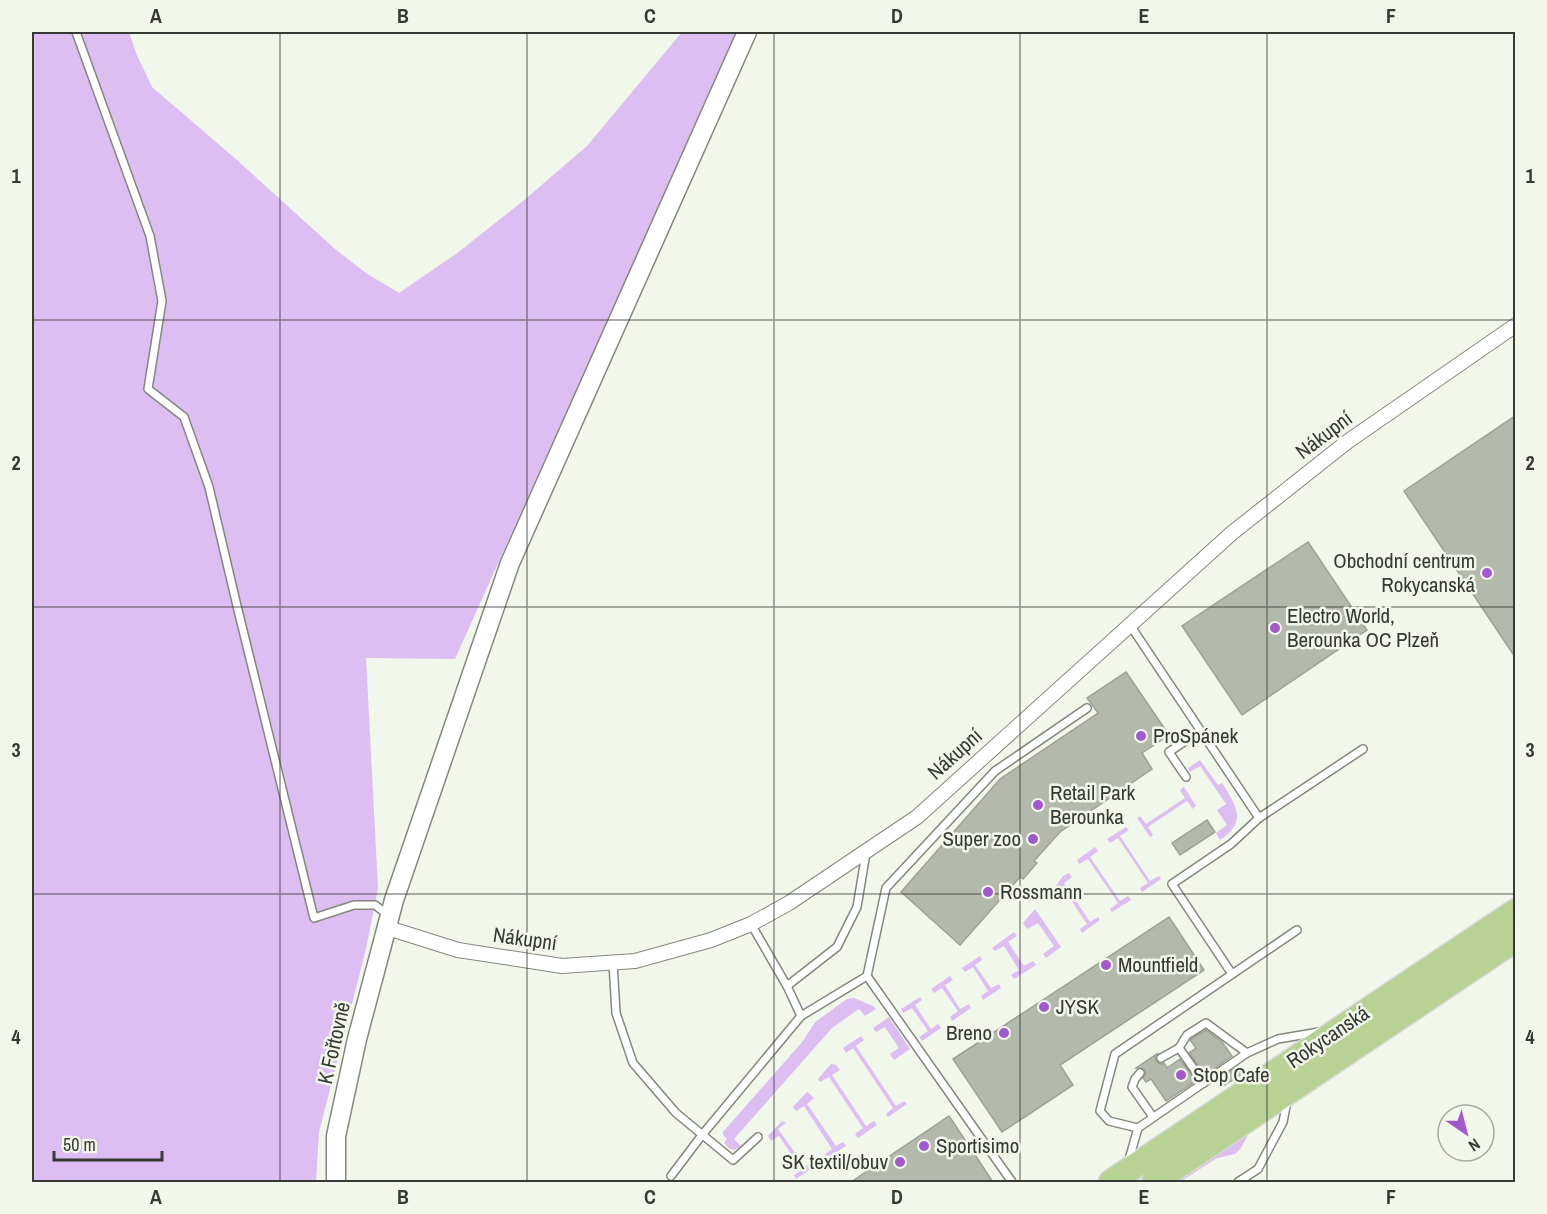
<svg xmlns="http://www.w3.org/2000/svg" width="1547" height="1214" font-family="'Archivo Narrow',sans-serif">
	<rect width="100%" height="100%" fill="#f1f7ea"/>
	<g fill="#dcbef2">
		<polygon points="32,32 129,32 136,53 152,87 237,160 335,249 366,273 399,293 456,254 523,201 587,146 682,32 737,32 455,659 366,658 378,888 366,949 319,1132 316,1182 32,1182"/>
		<path d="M 1200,760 L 1218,785 L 1222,783 C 1236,805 1248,822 1220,840 L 1216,833 L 1227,825 L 1217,810 L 1226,804 L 1200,766 L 1190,772 L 1188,768 Z"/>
		<polygon points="1184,787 1196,806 1193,809 1187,801 1148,827 1153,835 1150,837 1137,818 1140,816 1146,824 1185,798 1180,790"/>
		<polygon points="1126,827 1129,830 1120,836 1150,881 1159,876 1161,879 1142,892 1140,888 1148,883 1118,838 1110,843 1107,839"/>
		<polygon points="1095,847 1098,851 1090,857 1120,901 1128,896 1131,900 1112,912 1110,909 1118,903 1088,859 1079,864 1077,860"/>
		<polygon points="1069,873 1072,877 1064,883 1090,922 1098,917 1100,920 1082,933 1080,929 1087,924 1063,888 1055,893 1053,890 1063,876"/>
		<polygon points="1035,909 1061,947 1046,958 1043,954 1054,946 1038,923 1027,929 1023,923"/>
		<polygon points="1014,932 1017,936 1008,942 1024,966 1033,961 1036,965 1014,979 1011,975 1019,970 1004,946 995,951 992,948"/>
		<polygon points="980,956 982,960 975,965 991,988 999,984 1001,988 983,1000 981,996 988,991 973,967 965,972 962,968"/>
		<polygon points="950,976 953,980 945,985 960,1009 969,1004 971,1008 952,1021 950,1017 958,1011 942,988 934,993 931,989"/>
		<polygon points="920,997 922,1000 915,1005 931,1029 938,1024 941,1028 922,1041 919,1037 928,1031 912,1008 903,1013 901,1009"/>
		<polygon points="854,998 873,1006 876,1009 865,1016 859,1009 832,1028 734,1139 741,1146 735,1150 730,1149 724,1143 727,1139 723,1135 723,1132 803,1041 815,1022 847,999"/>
		<polygon points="889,1017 910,1049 894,1060 890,1054 899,1048 885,1027 876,1032 873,1028"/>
		<polygon points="861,1036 864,1040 856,1046 896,1106 904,1101 907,1104 888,1117 886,1114 893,1108 853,1048 846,1053 843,1048"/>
		<polygon points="831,1064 836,1065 840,1070 832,1075 866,1126 874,1121 877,1125 858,1138 855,1134 863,1128 829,1077 820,1082 818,1079"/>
		<polygon points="807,1092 810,1094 814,1098 807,1104 836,1146 843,1142 846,1146 827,1158 825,1154 832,1149 804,1106 796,1111 793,1107"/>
		<polygon points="782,1121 786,1123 778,1129 805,1167 813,1162 815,1166 796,1179 794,1175 802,1170 779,1136 771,1141 768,1136"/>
		<polygon points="1250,1131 1241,1148 1235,1154 1217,1158 1180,1182 1172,1182"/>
	</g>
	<g fill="#b3b9ac" stroke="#9da296" stroke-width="1.5">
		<polygon points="1515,416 1515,657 1404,491"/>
		<polygon points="1308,542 1367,630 1242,715 1182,626"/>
		<polygon points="1126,672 1169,735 1142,753 1152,769 1060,832 1034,861 1037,863 1023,879 1020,877 960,945 901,892 1000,779 1098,713 1087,698"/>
		<polygon points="1207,820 1215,832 1180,855 1172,843"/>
		<polygon points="1169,917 1204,970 1060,1065 1073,1085 1002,1132 953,1059"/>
		<polygon points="1206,1030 1222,1042 1232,1056 1205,1075 1189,1053 1196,1048 1190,1040 1191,1039"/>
		<polygon points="1158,1053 1155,1057 1156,1061 1160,1064 1164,1063 1167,1068 1180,1059 1196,1081 1166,1101 1151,1079 1146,1082 1143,1078 1146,1073 1144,1069 1136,1068"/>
		<polygon points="1238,1066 1243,1073 1222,1087 1217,1080"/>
		<polygon points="949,1116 993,1182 851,1182"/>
	</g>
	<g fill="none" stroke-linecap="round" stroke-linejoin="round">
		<defs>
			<g id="service">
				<polyline points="76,32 150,236 162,301 148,389 184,417 209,487 237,606 314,918 354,905 375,905 388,915"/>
				<polyline points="1130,625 1259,818 1363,749"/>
				<polyline points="1186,777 1169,752 1200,731"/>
				<polyline points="751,924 787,986 801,1016"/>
				<polyline points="613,963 616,1013 633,1063 676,1113 733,1160 758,1137"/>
				<polyline points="1232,974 1172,884 1231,844 1259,818"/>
				<polyline points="867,976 886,888 995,771 1087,708"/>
				<polyline points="787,986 837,947 857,907 866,853"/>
				<polyline points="1161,1058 1179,1048"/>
				<polyline points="1140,1073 1135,1079 1132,1087 1153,1117"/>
				<polyline points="1204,1083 1179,1048 1187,1035 1206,1023 1247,1053"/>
				<polyline points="1138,1128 1109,1121 1100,1111 1115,1054 1297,930"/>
				<polyline points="1128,1163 1138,1128 1247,1053 1278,1039 1319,1032"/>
				<polyline points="671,1176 702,1135 801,1016 867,976 1012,1182"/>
				<polyline points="1238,1182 1258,1169 1283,1122 1287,1101"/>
			</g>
			<polyline id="minor" points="388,928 458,950 562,966 635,961 711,940 751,924 789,903 917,817 1232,533 1347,442 1516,325"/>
			<polyline id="tertiary" points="336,1182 336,1136 357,1039 394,900 510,563 747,32"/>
			<g id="trunk">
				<polyline points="1111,1182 1516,911"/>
				<polyline points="1154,1182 1516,939"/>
			</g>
		</defs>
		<use href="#service" stroke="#83887d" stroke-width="10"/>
		<use href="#minor" stroke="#83887d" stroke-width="16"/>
		<use href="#tertiary" stroke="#83887d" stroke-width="21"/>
		<use href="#trunk" stroke="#d7d7d6" stroke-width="27"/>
		<use href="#service" stroke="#fff" stroke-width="7"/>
		<use href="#minor" stroke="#fff" stroke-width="14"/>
		<use href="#tertiary" stroke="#fff" stroke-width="18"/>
		<use href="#trunk" stroke="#b8d294" stroke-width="24"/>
	</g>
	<path fill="none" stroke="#373934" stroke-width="1.5" stroke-opacity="0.55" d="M 280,32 L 280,1182M 527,32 L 527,1182M 774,32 L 774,1182M 1020,32 L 1020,1182M 1267,32 L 1267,1182M 32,320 L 1516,320M 32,607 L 1516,607M 32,894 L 1516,894"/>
	<g fill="#a15ace" stroke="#f1f7ea" stroke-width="2">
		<circle cx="1487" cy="573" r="6"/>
		<circle cx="1275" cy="628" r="6"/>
		<circle cx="1141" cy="736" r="6"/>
		<circle cx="1038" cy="805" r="6"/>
		<circle cx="1033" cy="839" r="6"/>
		<circle cx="988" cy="892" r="6"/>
		<circle cx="1106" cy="965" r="6"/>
		<circle cx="1044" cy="1007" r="6"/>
		<circle cx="1004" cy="1033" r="6"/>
		<circle cx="1181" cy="1075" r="6"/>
		<circle cx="924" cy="1146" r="6"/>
		<circle cx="900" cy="1162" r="6"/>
	</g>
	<g text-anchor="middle" stroke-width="5" stroke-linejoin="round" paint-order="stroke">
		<g font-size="21" fill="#373934" stroke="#f1f7ea">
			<text transform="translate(1324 435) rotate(-37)" y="7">Nákupní</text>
			<text transform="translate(955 754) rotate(-42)" y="7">Nákupní</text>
			<text transform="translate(525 939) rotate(8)" y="7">Nákupní</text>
			<text transform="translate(1328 1037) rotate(-34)" y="7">Rokycanská</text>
			<text transform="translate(334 1043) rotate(-77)" y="7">K Fořtovně</text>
		</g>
		<g font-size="21" fill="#373934" stroke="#f1f7ea" text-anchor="start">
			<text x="1475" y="568" text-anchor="end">Obchodní centrum<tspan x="1475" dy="24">Rokycanská</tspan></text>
			<text x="1287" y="623">Electro World,<tspan x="1287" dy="24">Berounka OC Plzeň</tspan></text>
			<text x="1153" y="743">ProSpánek</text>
			<text x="1050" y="800">Retail Park<tspan x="1050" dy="24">Berounka</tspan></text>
			<text x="1021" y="846" text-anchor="end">Super zoo</text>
			<text x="1000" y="899">Rossmann</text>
			<text x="1118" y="972">Mountfield</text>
			<text x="1056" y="1014">JYSK</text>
			<text x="992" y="1040" text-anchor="end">Breno</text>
			<text x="1193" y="1082">Stop Cafe</text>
			<text x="936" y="1153">Sportisimo</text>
			<text x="888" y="1169" text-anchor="end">SK textil/obuv</text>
		</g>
	</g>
	<rect width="1547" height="1214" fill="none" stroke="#f1f7ea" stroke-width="66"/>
	<g transform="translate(1466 1133) rotate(145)"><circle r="28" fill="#f1f7ea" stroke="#a7aba1" stroke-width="1.5"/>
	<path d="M0-4.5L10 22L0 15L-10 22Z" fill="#a15ace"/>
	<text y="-9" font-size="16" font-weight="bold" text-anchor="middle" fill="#373934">N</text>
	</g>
	<path d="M54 1151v9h108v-9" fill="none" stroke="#373934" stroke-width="3"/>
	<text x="63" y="1151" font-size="18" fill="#373934" stroke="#f1f7ea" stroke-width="4.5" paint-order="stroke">50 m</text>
	<rect x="33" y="33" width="1481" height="1148" fill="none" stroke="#373934" stroke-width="2"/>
	<g font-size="20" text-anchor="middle" font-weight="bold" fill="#373934">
		<text x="156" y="23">A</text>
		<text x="403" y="23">B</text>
		<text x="650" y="23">C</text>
		<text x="897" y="23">D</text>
		<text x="1144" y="23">E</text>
		<text x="1391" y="23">F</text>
		<text x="16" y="183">1</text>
		<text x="1530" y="183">1</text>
		<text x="16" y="470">2</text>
		<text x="1530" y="470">2</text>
		<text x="16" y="757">3</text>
		<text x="1530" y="757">3</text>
		<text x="16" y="1044">4</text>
		<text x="1530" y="1044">4</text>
		<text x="156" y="1204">A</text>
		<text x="403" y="1204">B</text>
		<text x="650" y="1204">C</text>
		<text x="897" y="1204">D</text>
		<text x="1144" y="1204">E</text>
		<text x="1391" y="1204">F</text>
	</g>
</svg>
